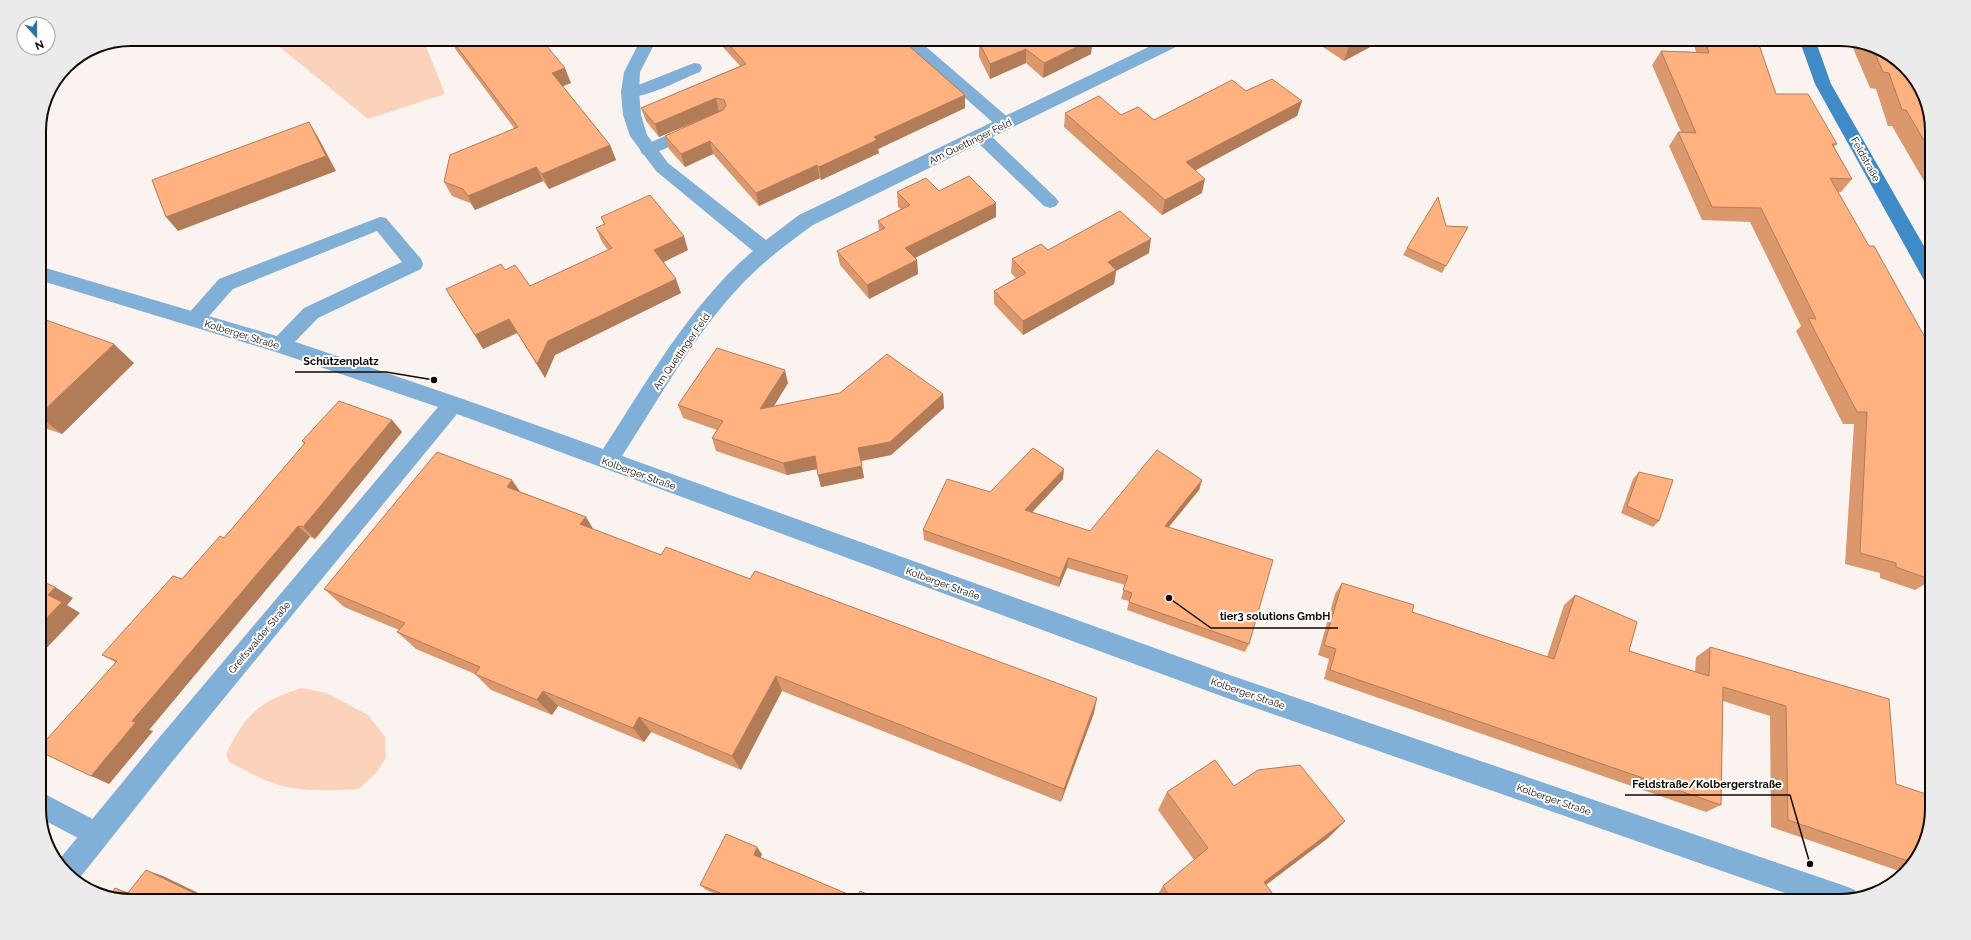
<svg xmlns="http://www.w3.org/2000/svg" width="1971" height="940" font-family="Raleway,sans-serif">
	<rect width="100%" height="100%" fill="#faf3ef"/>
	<g fill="#fbd3bb">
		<polygon points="270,39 423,39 445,94 368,119"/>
		<path d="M 302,688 L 327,693 L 368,715 L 385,737 L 386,758 L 377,772 L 359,789 C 328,791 295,793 265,780 C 253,775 241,768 229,762 L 226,754 C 246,714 259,701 302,688 Z"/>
	</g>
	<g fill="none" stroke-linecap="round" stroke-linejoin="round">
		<g fill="#80afd8" fill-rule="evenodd">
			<polygon points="918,43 924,45 1011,120 1013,124 1011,128 1005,130 999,128 912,51 910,48 912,45"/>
			<path d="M 694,63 L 700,64 L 702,68 L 700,72 C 681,79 643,101 624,96 L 622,92 L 624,88 L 636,86 Z"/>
			<polygon points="693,124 699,126 701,130 699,134 648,156 642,154 640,150 642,146"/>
			<polygon points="981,130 987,132 1056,198 1059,202 1056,206 1050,208 1044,206 975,140 973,136 975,132"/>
			<polygon points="380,217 386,218 421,259 423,264 421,269 318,318 287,350 280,353 273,350 270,345 273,340 304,308 402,262 377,231 233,289 202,324 195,326 188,324 185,319 188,314 219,279"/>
			<polygon points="39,791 106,826 110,835 106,844 97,848 40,818"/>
		</g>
		<path fill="#80afd8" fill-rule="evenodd" d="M 641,39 L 657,39 L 640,72 L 639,92 L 641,115 L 647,135 L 668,163 L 766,240 L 799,215 L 1165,39 L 1186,39 L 1184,43 L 813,225 C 788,243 764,261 742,284 C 695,333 659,399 622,456 L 1224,673 L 1845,886 L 1855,890 L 1857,896 L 1840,901 L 1808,901 L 1224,697 L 457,414 L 171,763 L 78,880 L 58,863 L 58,861 L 153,745 L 438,407 L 276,352 L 39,280 L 39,266 L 287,339 L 460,398 L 603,449 C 647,382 691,303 753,251 L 656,171 L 630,136 L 623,115 L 621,92 L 624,72 Z"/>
		<polygon fill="#3f8bc7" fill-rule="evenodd" points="1799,39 1815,39 1831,84 1932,260 1932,284 1925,282 1815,84"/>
	</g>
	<g fill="#db986d">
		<polygon points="450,39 541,39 571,83 563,86 610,145 616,160 549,189 543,181 475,210 470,203 452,196 444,182 514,128 456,50"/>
		<polygon points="720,39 912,39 905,42 965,108 878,149 879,153 821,180 820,178 759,206 713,154 685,167 669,149 665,136 719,112 659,137 646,121 641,108 740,66 722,46"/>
		<polygon points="1315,39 1385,39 1344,61 1314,41"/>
		<polygon points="1692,39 1757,39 1776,94 1837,144 1834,147 1852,179 1841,192 1838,192 1932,580 1915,590 1880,578 1880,573 1845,564 1854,424 1843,424 1796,331 1801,326 1750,222 1702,220 1669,146 1678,132 1681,132 1652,65 1661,51 1696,52"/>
		<polygon points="1850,41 1876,46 1932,125 1932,195 1892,126 1888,126 1876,89 1870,88"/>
		<polygon points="979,42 1091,54 1043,78 1026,63 990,79 979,57"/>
		<polygon points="1246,91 1302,101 1297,116 1195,170 1202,193 1162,215 1064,127 1065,113 1121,115 1154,120"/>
		<polygon points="939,191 996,203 996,217 915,258 917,260 918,274 869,299 840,265 837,251 879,231 878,221 901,209 898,207 897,192"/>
		<polygon points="601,217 688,250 664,262 681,293 555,355 545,378 517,333 483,349 446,289 530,286 608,250 602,242 596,228 604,224"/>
		<polygon points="1446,226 1468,227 1442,273 1403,255 1407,248"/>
		<polygon points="1048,250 1149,253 1116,271 1114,284 1023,335 994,304 994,291 1016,278 1011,273 1012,259"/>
		<polygon points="39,326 134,363 62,434 39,426"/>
		<polygon points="788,383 774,406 943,394 944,408 891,455 861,461 864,478 821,487 817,469 787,475 716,451 712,438 717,430 683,418 678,405"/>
		<polygon points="392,420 402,432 315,539 310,537 149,730 153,731 109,784 115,662 102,655 182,579 224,538 304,444 302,441"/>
		<polygon points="1639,472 1659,521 1653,527 1621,513 1633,479"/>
		<polygon points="1063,479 1032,512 1090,531 1202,480 1199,490 1169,527 1249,644 1245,652 1127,610 1129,601 1121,599 1125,585 1067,568 1059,587 924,540 923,530 990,492"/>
		<polygon points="521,492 586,517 593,529 661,555 1094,713 1061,802 782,691 741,770 651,732 644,742 558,706 552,715 491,690 475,674 416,649 397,632 399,630 344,607 324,589"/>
		<polygon points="1342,583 1412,612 1547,657 1564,605 1575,595 1629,651 1661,661 1695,672 1696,657 1710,647 1896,784 1925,845 1902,872 1771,827 1770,716 1723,701 1721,805 1706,812 1324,679 1329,659 1318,655 1335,594"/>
		<polygon points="1234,786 1345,821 1328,838 1266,885 1278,901 1155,901 1154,900 1163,886 1194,860 1158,810 1167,792"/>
		<polygon points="762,854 760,857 857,898 884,901 729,900 706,890 700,885"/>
	</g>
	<g fill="#b27c59">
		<polygon points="895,39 912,39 895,47"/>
		<polygon points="1093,39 1091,54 1043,78 1044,63"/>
		<polygon points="1362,39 1385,39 1344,61 1349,46"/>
		<polygon points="1026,49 1026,63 990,79 990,64"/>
		<polygon points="565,68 571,83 558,88 552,73"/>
		<polygon points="965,95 965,108 878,149 879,153 821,180 819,167 874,137"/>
		<polygon points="716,98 719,112 659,137 655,124"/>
		<polygon points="1302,101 1297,116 1183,177 1186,162"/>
		<polygon points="309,122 318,137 336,171 178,231 166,217"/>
		<polygon points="710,141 713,154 685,167 681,154"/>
		<polygon points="610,145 616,160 549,189 542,174"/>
		<polygon points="817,165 820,178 759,206 756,193"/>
		<polygon points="536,167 543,181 475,210 468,196"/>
		<polygon points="1205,179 1202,193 1162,215 1165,200"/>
		<polygon points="996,203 996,217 907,262 905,248"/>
		<polygon points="684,236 688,250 659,264 654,250"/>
		<polygon points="1151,239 1149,253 1116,271 1114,284 1023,335 1023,321 1108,262"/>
		<polygon points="917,260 918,274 869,299 867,285"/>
		<polygon points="676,279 681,293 555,355 545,378 537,364 548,341"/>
		<polygon points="509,319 517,333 483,349 475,335"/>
		<polygon points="114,344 134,363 62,434 39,416"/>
		<polygon points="785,370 788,383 764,422 760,409"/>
		<polygon points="943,394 944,408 891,455 861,461 858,448"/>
		<polygon points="392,420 402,432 315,539 303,527"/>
		<polygon points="815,456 818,469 787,475 783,463"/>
		<polygon points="862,466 864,478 821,487 818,475"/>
		<polygon points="1064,469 1063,479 1025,520 1025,510"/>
		<polygon points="512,480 526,500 507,487"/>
		<polygon points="1202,480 1199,490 1162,535 1165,526"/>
		<polygon points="586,517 597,536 580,524"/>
		<polygon points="298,526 310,537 149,730 153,731 109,784 91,776 132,721"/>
		<polygon points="1068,558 1067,568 1059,587 1060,578"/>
		<polygon points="55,587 73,598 67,605 80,613 39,656 39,626 48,595"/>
		<polygon points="776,676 782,691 741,770 732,756"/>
		<polygon points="543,691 558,706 552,715 537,700"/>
		<polygon points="1097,698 1094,713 1061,802 1064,789"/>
		<polygon points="639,717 651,732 644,742 633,728"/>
		<polygon points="1345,821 1328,838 1251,896 1264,882"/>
		<polygon points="757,847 762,854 759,861 754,855"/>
		<polygon points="146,870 163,876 215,901 210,901"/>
		<polygon points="115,888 133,894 127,894"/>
	</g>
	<g fill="#ffb17f" stroke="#b27c59">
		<polygon points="451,39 541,39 565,68 552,73 610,145 542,174 536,167 468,196 463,189 444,182 450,155 518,127"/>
		<polygon points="724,39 901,39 965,95 874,137 877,140 819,167 817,165 756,193 710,141 681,154 665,136 723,110 726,105 724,100 716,98 655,124 641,108 746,64"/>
		<polygon points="985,39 1093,39 1044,63 1026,49 990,64 979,42"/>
		<polygon points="1338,39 1362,39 1349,46"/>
		<polygon points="1705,39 1757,39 1776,94 1808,94 1837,144 1832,144 1852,179 1830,178 1869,246 1874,246 1932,350 1932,580 1896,567 1896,563 1860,553 1867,412 1857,412 1808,318 1816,319 1761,208 1712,207 1678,132 1696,133 1661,51 1709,53"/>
		<polygon points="1871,45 1876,46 1916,80 1932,125 1932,154 1906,110 1902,110 1889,73 1883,72"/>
		<polygon points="1272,79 1302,101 1186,162 1205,179 1165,200 1065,113 1099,96 1121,115 1138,107 1154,120 1232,80 1246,91"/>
		<polygon points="309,122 326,156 166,217 152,180"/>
		<polygon points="969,176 996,203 905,248 917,260 867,285 837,251 885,228 878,221 910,205 897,192 926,178 939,191"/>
		<polygon points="650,195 684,236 654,250 676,279 548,341 537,364 509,319 475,335 446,289 501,264 505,270 515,265 530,286 612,248 596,228 605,224 601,217"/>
		<polygon points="1438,197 1446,226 1468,227 1446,266 1407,248"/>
		<polygon points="1120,211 1151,239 1108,262 1116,270 1023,321 994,291 1026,273 1012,259 1041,244 1048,250"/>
		<polygon points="46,320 114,344 39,415 39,326"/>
		<polygon points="717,348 785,370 760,409 840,393 887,354 943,394 890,442 858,448 862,466 818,475 815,456 783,463 712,438 723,421 678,405"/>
		<polygon points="339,401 392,420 303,527 298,526 132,721 136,722 91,776 39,751 39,748 117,661 102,655 173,576 182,579 220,536 224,538 305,443 302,441"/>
		<polygon points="1033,448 1064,469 1025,510 1090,531 1157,450 1202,480 1165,526 1273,560 1249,644 1129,602 1132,593 1123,590 1128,576 1068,558 1060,578 923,530 947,479 990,492"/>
		<polygon points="437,452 512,480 507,487 586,517 580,524 661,555 666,547 750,579 755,571 1097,698 1064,789 776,676 732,756 639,717 633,728 543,691 537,700 475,674 480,667 397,632 405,623 324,589"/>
		<polygon points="1639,472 1673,480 1659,521 1627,506"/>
		<polygon points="39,580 55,587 48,595 62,602 39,626"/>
		<polygon points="1342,583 1414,605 1412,612 1554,659 1575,595 1637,622 1629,651 1709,676 1710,647 1889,699 1896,784 1932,796 1932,809 1925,845 1911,862 1788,820 1786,706 1723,687 1721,805 1330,670 1336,649 1324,645"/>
		<polygon points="1215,760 1234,786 1258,770 1300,765 1345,821 1264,882 1278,901 1173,901 1163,886 1208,848 1167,792"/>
		<polygon points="726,834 757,847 754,855 805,876 857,898 860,891 884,901 729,901 731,897 700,885"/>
		<polygon points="146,870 210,901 131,901 109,897 115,888 127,894"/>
	</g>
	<g text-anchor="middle" stroke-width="4" stroke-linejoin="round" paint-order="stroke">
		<g font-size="10" fill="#130904" stroke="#fff">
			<text transform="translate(970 141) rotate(-26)" y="4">Am Quettinger Feld</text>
			<text transform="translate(1866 159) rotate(61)" y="4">Feldstraße</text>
			<text transform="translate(242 334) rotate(17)" y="4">Kolberger Straße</text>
			<text transform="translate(681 351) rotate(-55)" y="4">Am Quettinger Feld</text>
			<text transform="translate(639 473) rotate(20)" y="4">Kolberger Straße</text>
			<text transform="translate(943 583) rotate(20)" y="4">Kolberger Straße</text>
			<text transform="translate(259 637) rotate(-50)" y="4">Greifswalder Straße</text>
			<text transform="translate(1248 693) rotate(19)" y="4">Kolberger Straße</text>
			<text transform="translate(1554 799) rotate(19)" y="4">Kolberger Straße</text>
		</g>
	</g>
	<path d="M0 0H1971V940H0ZM131 46H1840A85 85 0 0 1 1925 131V809A85 85 0 0 1 1840 894H131A85 85 0 0 1 46 809V131A85 85 0 0 1 131 46Z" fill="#ecebeb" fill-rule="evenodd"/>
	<path fill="none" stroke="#130904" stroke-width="2" d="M131 46H1840A85 85 0 0 1 1925 131V809A85 85 0 0 1 1840 894H131A85 85 0 0 1 46 809V131A85 85 0 0 1 131 46Z"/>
	<path fill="none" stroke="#130904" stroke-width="1.5" d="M434 380L386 372H295M1169 598L1211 628H1338M1810 864L1790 795H1625"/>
	<g fill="#130904" stroke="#fff" stroke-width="1.5">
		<circle cx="434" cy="380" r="4"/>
		<circle cx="1169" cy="598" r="4"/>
		<circle cx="1810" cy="864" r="4"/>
	</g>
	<g font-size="11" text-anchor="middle" font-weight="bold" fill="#130904" stroke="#fff" stroke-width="4" stroke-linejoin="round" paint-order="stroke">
		<text x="341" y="365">Schützenplatz</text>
		<text x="1275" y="620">tier3 solutions GmbH</text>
		<text x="1707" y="788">Feldstraße/Kolbergerstraße</text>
	</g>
	<g transform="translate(36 36) rotate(159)"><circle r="19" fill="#ffffff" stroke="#a19d9b"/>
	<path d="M0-3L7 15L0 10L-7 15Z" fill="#2e73a8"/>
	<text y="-6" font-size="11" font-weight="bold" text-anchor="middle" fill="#130904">N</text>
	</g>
</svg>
